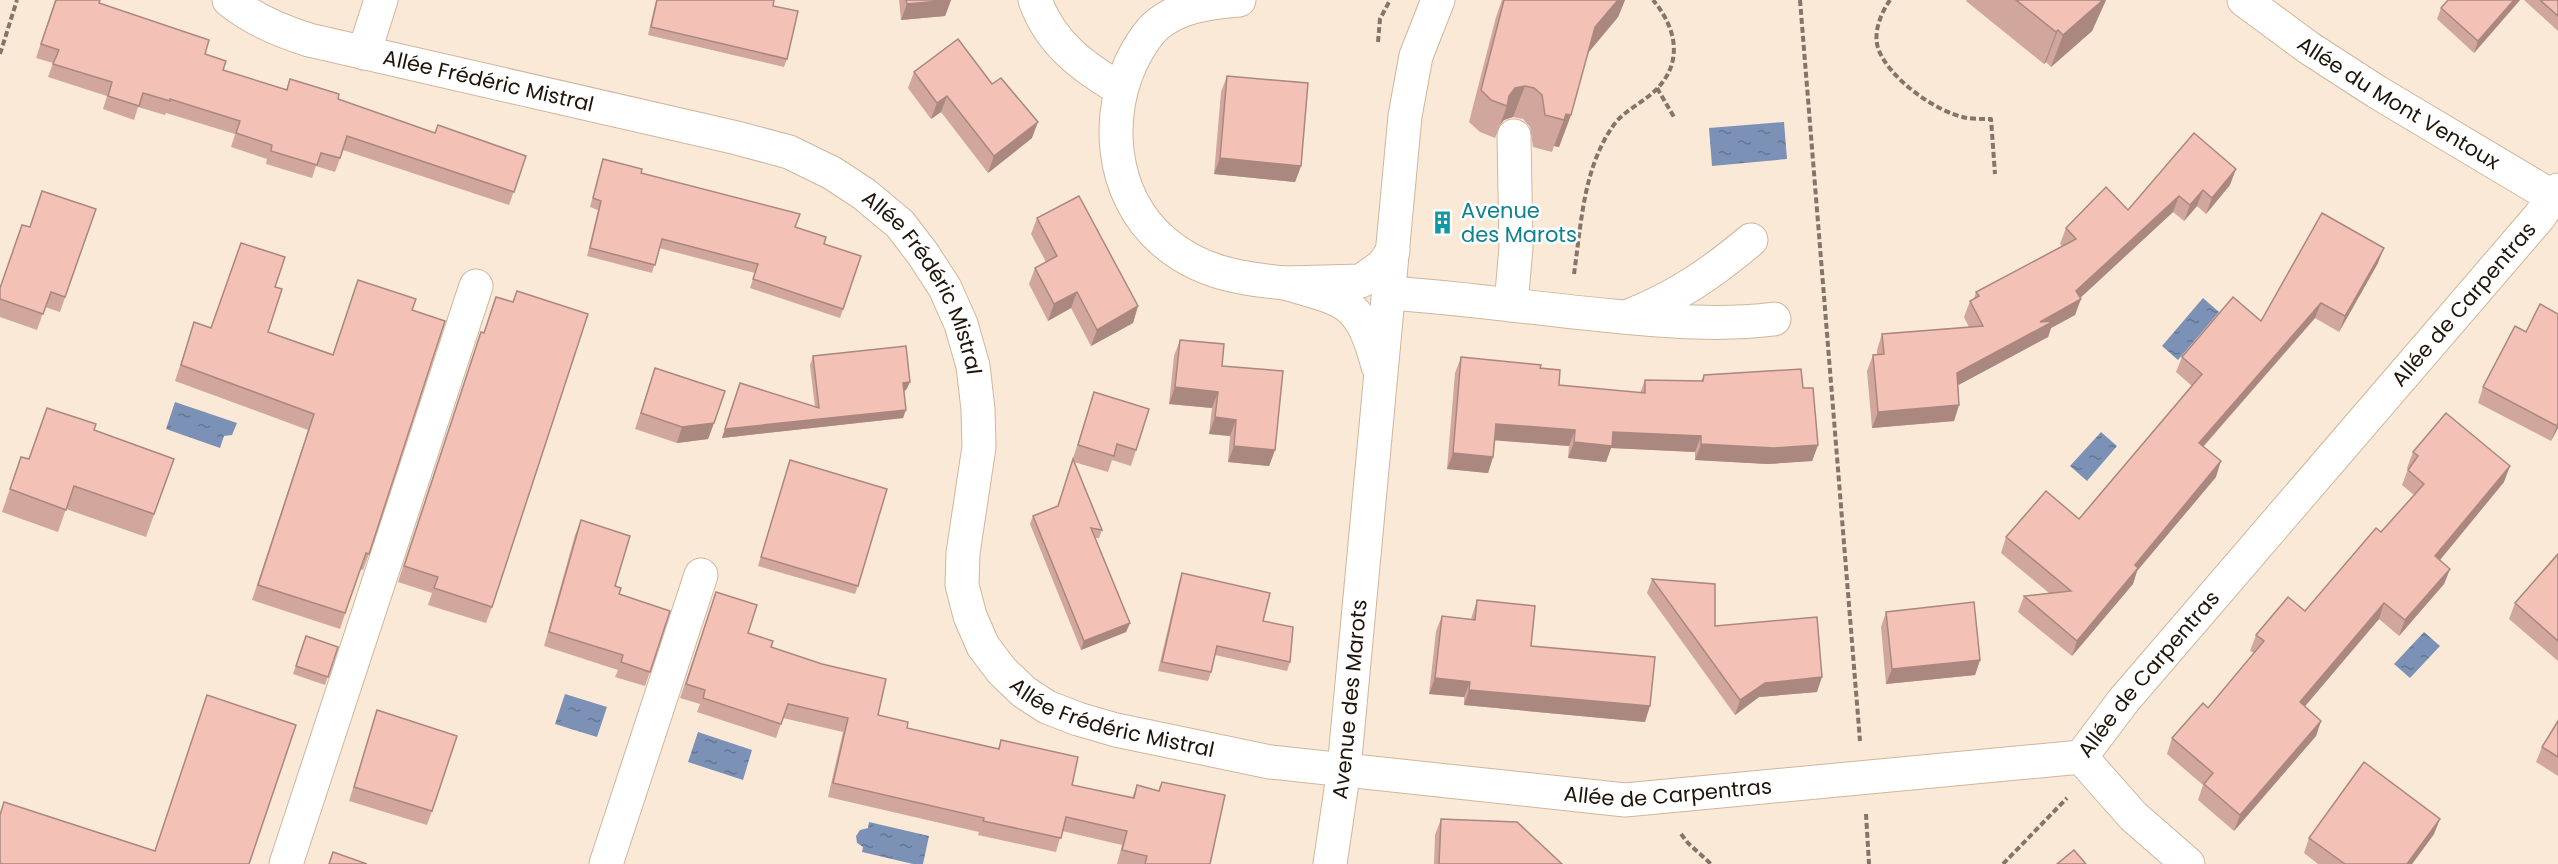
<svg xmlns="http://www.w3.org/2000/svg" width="2558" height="864" font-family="Poppins,sans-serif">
	<defs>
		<pattern id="water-ripples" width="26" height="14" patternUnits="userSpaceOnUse" patternTransform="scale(1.5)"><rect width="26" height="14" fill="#7c91b6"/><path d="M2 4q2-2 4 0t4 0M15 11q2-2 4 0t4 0" fill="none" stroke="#657592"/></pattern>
	</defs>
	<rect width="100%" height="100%" fill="#fbe9d8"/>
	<g fill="url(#water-ripples)">
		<polygon points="1784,122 1787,159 1712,166 1709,128"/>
		<polygon points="2203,298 2219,312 2178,360 2162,346"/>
		<polygon points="175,402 237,423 232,435 224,436 220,448 166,429"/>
		<polygon points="2101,432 2117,446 2087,481 2070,466"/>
		<polygon points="2424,632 2440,646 2410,678 2394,664"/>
		<polygon points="565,694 607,707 597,737 555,724"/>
		<polygon points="698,732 752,750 743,780 688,762"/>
		<polygon points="869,822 929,836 923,864 913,864 862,852 863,847 857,843 856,836 860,830 868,828"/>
	</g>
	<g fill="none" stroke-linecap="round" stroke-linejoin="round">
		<defs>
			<g id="minor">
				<path id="s1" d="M 229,0 C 252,19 280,31 309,40 L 737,138 L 789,152 L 832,173 L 864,194 L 900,224 L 923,254 L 945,288 L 961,324 L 973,366 L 978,409 L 979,447 L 963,553 L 962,585 L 970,616 L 983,646 L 1002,671 L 1024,692 L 1047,707 L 1078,719 L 1116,730 L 1270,762 L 1625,800 L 2081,757 L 2124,700 L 2539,217 L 2558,190"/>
				<path d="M 1035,0 C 1050,43 1083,67 1120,89"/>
				<path d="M 1239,0 C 1210,3 1182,5 1158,24 C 1148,32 1142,43 1136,53 C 1103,113 1110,195 1163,241 C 1198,272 1240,279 1285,283"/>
				<path id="s2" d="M 2244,0 L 2309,48 L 2377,92 L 2558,200"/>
				<polyline points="364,53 381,0"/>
				<path d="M 1389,293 C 1464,298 1538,309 1613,316 C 1667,321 1719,326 1774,319"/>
				<polyline points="1511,305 1516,247 1514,136"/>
				<path d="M 1631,315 C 1677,297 1713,272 1751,240"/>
				<path d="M 1378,366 C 1360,299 1346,301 1285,283 L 1361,281 L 1382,266 L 1393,251"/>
				<polyline points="2081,757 2133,816 2188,864"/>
				<polyline points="286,864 476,286"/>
				<polyline points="606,864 701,575"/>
				<path id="s3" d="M 1330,864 L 1344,769 L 1405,116 L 1416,56 L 1438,0"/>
			</g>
		</defs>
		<use href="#minor" stroke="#d1b599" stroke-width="35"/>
		<g stroke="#837568" stroke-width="4" stroke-dasharray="6 3" stroke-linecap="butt">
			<polyline points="1800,0 1860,741"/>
			<path d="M 1890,0 C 1881,13 1873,32 1878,48 C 1888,78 1937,113 1967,118 C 1975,119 1983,119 1991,119 L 1995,174"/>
			<polyline points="1378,42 1380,19 1390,0"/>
			<polyline points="0,54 17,0"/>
			<polyline points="1657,88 1674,117"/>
			<path d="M 1574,274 C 1581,226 1583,171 1611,129 C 1620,114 1636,106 1649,96 C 1684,68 1679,31 1653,0"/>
			<polyline points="1866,814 1869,864"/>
			<polyline points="1681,834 1688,843 1711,864"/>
			<polyline points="2003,864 2067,798"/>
		</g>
		<use href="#minor" stroke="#fff" stroke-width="33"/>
	</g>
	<g fill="#d1a69c">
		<polygon points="55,0 100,0 99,3 205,54 223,70 286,90 290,79 338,99 435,133 526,156 509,205 343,150 335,172 316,166 312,178 266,164 267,159 231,147 235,134 166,113 165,115 138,107 134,120 103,109 107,96 48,77 53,63 36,58"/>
		<polygon points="656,0 774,0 773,6 787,59 784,67 648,35"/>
		<polygon points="899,0 951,0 945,16 901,20"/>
		<polygon points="1502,0 1625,0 1618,17 1587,54 1571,115 1559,147 1554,146 1552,152 1533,147 1530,127 1523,119 1513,117 1504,120 1500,125 1495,138 1480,132 1469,122 1496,17"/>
		<polygon points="1967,0 2106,0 2092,31 2051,67 2046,62 2044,64 1966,1"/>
		<polygon points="2520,0 2474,53 2437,19 2441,8"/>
		<polygon points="2524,0 2558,0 2558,31"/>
		<polygon points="914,72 1032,138 988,173 941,112 931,119 908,88"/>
		<polygon points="1227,76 1301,166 1295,182 1214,174 1221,92"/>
		<polygon points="2194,133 2230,185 2206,214 2197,206 2184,221 2173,212 2080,298 2075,315 2051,328 2048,337 1958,385 1959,405 1954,421 1872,428 1867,371 1873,355 1877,355 1877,350 1882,334 1969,327 1964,317 1970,301 1974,299 1976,292 2062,246 2060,244 2066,228 2128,210"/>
		<polygon points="603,159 795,227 824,244 861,256 840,318 750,288 755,273 659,248 652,273 587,256 598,210 590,207"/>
		<polygon points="96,209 60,312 45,307 37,330 0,317 0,288 29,227"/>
		<polygon points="1037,218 1138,306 1133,323 1091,346 1071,308 1048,321 1029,284 1035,268 1046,262 1031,234"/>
		<polygon points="2378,263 2339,332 2315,318 2204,446 2216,477 2137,571 2133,584 2072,656 2018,612 2024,596 2049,593 2001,553 2006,537 2079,519 2192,386 2176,372 2182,357 2261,321"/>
		<polygon points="358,280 412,310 369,554 363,570 360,569 340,629 252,600 308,430 175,381 194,322 211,328 275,287 268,332 333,354"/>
		<polygon points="2515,326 2558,428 2551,441 2478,403 2483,387"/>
		<polygon points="481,332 492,607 486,623 428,605 432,593 398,582"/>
		<polygon points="1180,340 1222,366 1275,450 1269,466 1228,462 1230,436 1209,434 1212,408 1169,404 1174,356"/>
		<polygon points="813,356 910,382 906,390 904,391 903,418 722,438 737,391 815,407 810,365"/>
		<polygon points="1461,357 1540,368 1559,385 1640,393 1645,380 1701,381 1704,375 1803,388 1818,445 1812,461 1768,464 1695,460 1695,452 1611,448 1606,462 1568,458 1569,446 1495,440 1493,457 1488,473 1447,469 1455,373"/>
		<polygon points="655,368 714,423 708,439 677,443 635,429"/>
		<polygon points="1094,392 1136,450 1131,466 1112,460 1108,472 1074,462 1102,530 1099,538 1095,538 1130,623 1126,632 1081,650 1030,524 1033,516 1058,506"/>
		<polygon points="94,430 174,459 146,537 66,509 58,532 2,512 21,457 28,459"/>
		<polygon points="2413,452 2504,482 2440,560 2450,569 2444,584 2399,636 2379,619 2305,706 2321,721 2316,736 2234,831 2198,800 2203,785 2167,754 2172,738 2208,708 2254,653 2250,651 2256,635 2305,611 2381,532 2414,495 2402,485 2408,469 2407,468"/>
		<polygon points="790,460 858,586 855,594 758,566"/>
		<polygon points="581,520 619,594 650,672 645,686 615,677 618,670 544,646 575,535"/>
		<polygon points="2558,554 2558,661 2509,619 2515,603"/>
		<polygon points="1182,573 1263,621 1290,662 1287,671 1215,655 1211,672 1208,681 1158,671 1179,582"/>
		<polygon points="1652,579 1715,626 1817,692 1759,697 1735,715 1647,593"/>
		<polygon points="716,592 748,633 878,715 907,728 998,749 1001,740 1072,785 1132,798 1137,785 1159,791 1162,782 1210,864 1117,864 1122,845 1062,831 1056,852 978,835 979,832 828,797 843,732 783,718 776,738 697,712 700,704 680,698"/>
		<polygon points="1477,600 1531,646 1645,722 1464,705 1464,697 1429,694 1436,631 1442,616 1471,619"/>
		<polygon points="1886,612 1980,660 1975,675 1886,684 1881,627"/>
		<polygon points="306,636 338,647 325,685 293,674"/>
		<polygon points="377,710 432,811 427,825 349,801"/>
		<polygon points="2558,721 2558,776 2536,762 2542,747"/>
		<polygon points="1441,819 1562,864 1434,864 1435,835"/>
		<polygon points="2434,834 2412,864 2318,864 2304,853 2309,838"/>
	</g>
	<g fill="#aa877f">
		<polygon points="951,0 945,16 901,20 907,4"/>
		<polygon points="1618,0 1625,0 1618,17 1583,59 1595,27"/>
		<polygon points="2103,0 2106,0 2092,31 2051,67 2063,35"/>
		<polygon points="2514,0 2520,0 2474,53 2478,41"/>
		<polygon points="2058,30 2046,62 2044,64 2056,32"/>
		<polygon points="1525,86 1513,117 1504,120 1500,125 1507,106 1509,96 1515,88"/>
		<polygon points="947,96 941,112 931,119 937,103"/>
		<polygon points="1566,114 1571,115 1559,147 1554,146"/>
		<polygon points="1038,122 1032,138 988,173 994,156"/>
		<polygon points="1220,158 1301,166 1295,182 1214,174"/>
		<polygon points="2236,169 2230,185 2206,214 2212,198"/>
		<polygon points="2203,190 2197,206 2184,221 2190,205"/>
		<polygon points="2179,196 2173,212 2077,301 2081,299 2075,315 2051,328 2048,337 1951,389 1957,373 2040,322 2076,291"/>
		<polygon points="2384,248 2378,263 2339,332 2345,316"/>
		<polygon points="1077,292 1071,308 1048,321 1054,304"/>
		<polygon points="2321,303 2315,318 2193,458 2199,443"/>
		<polygon points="1138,306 1133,323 1091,346 1097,330"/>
		<polygon points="910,382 906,390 900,391 903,383"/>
		<polygon points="1175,387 1218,392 1212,408 1169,404"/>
		<polygon points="1959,405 1954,421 1872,428 1878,412"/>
		<polygon points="906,410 903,418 722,438 725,429"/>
		<polygon points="1215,417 1236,420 1230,436 1209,434"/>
		<polygon points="714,423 708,439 677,443 682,427"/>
		<polygon points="2558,423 2558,428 2551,441 2557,426"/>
		<polygon points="1496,424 1575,430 1569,446 1490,440"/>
		<polygon points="1613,432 1701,436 1695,452 1611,448 1606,462 1568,458 1574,442"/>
		<polygon points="1701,444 1818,445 1812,461 1768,464 1695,460"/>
		<polygon points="1234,446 1275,450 1269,466 1228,462"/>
		<polygon points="1453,453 1493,457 1488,473 1447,469"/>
		<polygon points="2221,461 2216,477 2137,571 2133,584 2072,656 2077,641 2135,565"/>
		<polygon points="2510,466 2504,482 2430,572 2435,556"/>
		<polygon points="2450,569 2444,584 2399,636 2405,620"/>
		<polygon points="2384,603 2379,619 2295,718 2300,702"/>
		<polygon points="1130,623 1126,632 1081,650 1084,641"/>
		<polygon points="1980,660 1975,675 1886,684 1892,669"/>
		<polygon points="1822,677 1817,692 1759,697 1735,715 1740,700 1765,683"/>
		<polygon points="1435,678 1470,682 1464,697 1429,694"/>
		<polygon points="1469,690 1650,706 1645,722 1464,705"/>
		<polygon points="2321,721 2316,736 2234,831 2240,815"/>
		<polygon points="2440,819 2434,834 2412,864 2407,864"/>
	</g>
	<g fill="#f3c1b5" stroke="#aa877f" stroke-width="1.5">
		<polygon points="56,0 100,0 99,3 209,40 205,54 226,61 223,70 287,90 290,79 339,94 338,99 435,133 438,125 526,156 514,192 347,136 340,158 321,153 317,165 271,151 272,145 236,133 240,121 170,99 170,101 143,93 139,106 108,96 112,82 53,64 59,50 41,44"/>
		<polygon points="657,0 774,0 773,6 798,11 787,59 651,27"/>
		<polygon points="906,0 951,0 907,4"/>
		<polygon points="1504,0 1618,0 1595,27 1571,115 1566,114 1564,120 1545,115 1542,95 1534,88 1525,86 1515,88 1509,96 1507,106 1491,100 1481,90"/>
		<polygon points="2016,0 2103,0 2063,35 2058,30 2056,32"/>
		<polygon points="2448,0 2514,0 2478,41 2441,8"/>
		<polygon points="2540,0 2558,0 2558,16"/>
		<polygon points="958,39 992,84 1001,78 1038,122 994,156 947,96 937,103 914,72"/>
		<polygon points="1227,76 1308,83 1301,166 1220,158"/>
		<polygon points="2194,133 2236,169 2212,198 2203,190 2190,205 2179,196 2076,291 2081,299 2040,322 2054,321 1957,373 1959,405 1878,412 1873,355 1884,354 1882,334 1983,326 1970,301 1979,296 1976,292 2076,239 2066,228 2106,187 2128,210"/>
		<polygon points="603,159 642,169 641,173 800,214 795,227 826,237 824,244 861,256 843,309 753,279 758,264 662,239 655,265 590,248 601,201 593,198"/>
		<polygon points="42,191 96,209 65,297 51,292 43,314 0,299 0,288 22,225 30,227"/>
		<polygon points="1079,196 1138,306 1097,330 1077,292 1054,304 1035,268 1057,256 1037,218"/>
		<polygon points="2322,213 2384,248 2345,316 2321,303 2199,443 2221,461 2135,565 2138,568 2077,641 2024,596 2071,591 2006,537 2046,491 2079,519 2202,374 2182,357 2233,297 2261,321"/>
		<polygon points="241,243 285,257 275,287 282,289 268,332 333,355 358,280 416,299 412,310 445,321 369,554 366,553 345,613 258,585 314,414 181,365 194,322 211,328"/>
		<polygon points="517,291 588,314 492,607 434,588 438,577 404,566 481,332 484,333 496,297 513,302"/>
		<polygon points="2540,304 2558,314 2558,423 2557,426 2483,387 2515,326 2526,332"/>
		<polygon points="1180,340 1224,344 1222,366 1283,371 1275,450 1234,446 1236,420 1215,417 1218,392 1175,387"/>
		<polygon points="906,346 910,382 903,383 906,410 725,429 740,383 819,408 813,356"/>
		<polygon points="1461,357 1541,365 1540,368 1560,370 1559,385 1645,393 1645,380 1703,381 1704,375 1801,369 1803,388 1813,388 1818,445 1774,448 1701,444 1701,436 1613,432 1612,446 1574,442 1575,430 1496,424 1493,457 1453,453"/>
		<polygon points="655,368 725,391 714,423 682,427 641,413"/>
		<polygon points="1094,392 1149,409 1136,450 1117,444 1114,456 1078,445"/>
		<polygon points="47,408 96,424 94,430 174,459 154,514 74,486 66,510 10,489 21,457 29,459"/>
		<polygon points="2446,413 2510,466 2435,556 2450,569 2405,620 2384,603 2300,702 2321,721 2240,815 2204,784 2213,773 2172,738 2203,703 2208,708 2264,641 2256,635 2288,597 2305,611 2376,528 2381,532 2424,484 2408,470 2418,456 2413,452"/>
		<polygon points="1073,459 1102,530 1091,528 1130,623 1084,641 1033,516 1058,506"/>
		<polygon points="790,460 887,489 858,586 761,557"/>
		<polygon points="581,520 630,536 615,586 621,588 619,594 670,611 650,672 621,662 623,655 549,632"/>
		<polygon points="2558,554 2558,641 2515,603"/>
		<polygon points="1182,573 1270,593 1263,621 1293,627 1290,662 1217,646 1211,672 1162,662"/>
		<polygon points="1652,579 1715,584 1715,626 1817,617 1822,677 1765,683 1740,700"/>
		<polygon points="716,592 757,605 748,633 773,641 771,647 822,664 886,679 878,715 908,722 907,728 999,749 1001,740 1078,757 1072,785 1134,798 1137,785 1159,791 1162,782 1225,795 1210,864 1145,864 1147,856 1122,850 1127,831 1066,817 1061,838 983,821 984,818 833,783 848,718 788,704 781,724 703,698 705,690 686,684"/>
		<polygon points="1477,600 1535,606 1531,646 1655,657 1650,706 1469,690 1470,682 1435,678 1442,616 1475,620"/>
		<polygon points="1974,602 1980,660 1892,669 1886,612"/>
		<polygon points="306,636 338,647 328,677 296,666"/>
		<polygon points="207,695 296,725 249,864 2,864 0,863 0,815 4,802 155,851"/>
		<polygon points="377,710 457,736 432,811 354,787"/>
		<polygon points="2558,721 2558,757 2542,747"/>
		<polygon points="2364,762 2440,819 2407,864 2345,864 2309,838"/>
		<polygon points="1441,819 1517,822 1562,864 1439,864"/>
		<polygon points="2074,850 2086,864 2057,864"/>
		<polygon points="333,852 367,864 329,864"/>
	</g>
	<defs>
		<symbol id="building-bare" viewBox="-9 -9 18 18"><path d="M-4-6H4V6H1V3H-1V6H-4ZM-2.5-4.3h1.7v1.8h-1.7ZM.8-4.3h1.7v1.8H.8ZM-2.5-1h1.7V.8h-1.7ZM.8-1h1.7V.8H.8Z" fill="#0f9aa8" stroke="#fff" stroke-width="2.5" paint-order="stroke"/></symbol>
	</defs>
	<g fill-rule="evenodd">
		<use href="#building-bare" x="1426" y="206" width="33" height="33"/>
	</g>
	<g text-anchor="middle" stroke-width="5" stroke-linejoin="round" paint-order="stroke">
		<g font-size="21" fill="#1f150a" stroke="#fff">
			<text dy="7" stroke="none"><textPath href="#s1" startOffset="274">Allée Frédéric Mistral</textPath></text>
			<text dy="7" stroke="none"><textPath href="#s2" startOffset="186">Allée du Mont Ventoux</textPath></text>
			<text dy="7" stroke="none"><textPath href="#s1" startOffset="778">Allée Frédéric Mistral</textPath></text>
			<text dy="7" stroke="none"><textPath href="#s1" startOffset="2890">Allée de Carpentras</textPath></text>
			<text dy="7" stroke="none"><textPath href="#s1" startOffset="2404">Allée de Carpentras</textPath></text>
			<text dy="7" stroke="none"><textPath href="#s3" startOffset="166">Avenue des Marots</textPath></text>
			<text dy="7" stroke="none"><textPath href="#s1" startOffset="1317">Allée Frédéric Mistral</textPath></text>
			<text dy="7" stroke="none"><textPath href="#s1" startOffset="1882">Allée de Carpentras</textPath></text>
		</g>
		<g font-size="21" fill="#0d838f" stroke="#fff" text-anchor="start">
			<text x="1461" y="218">Avenue<tspan x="1461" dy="24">des Marots</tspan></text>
		</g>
	</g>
</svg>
